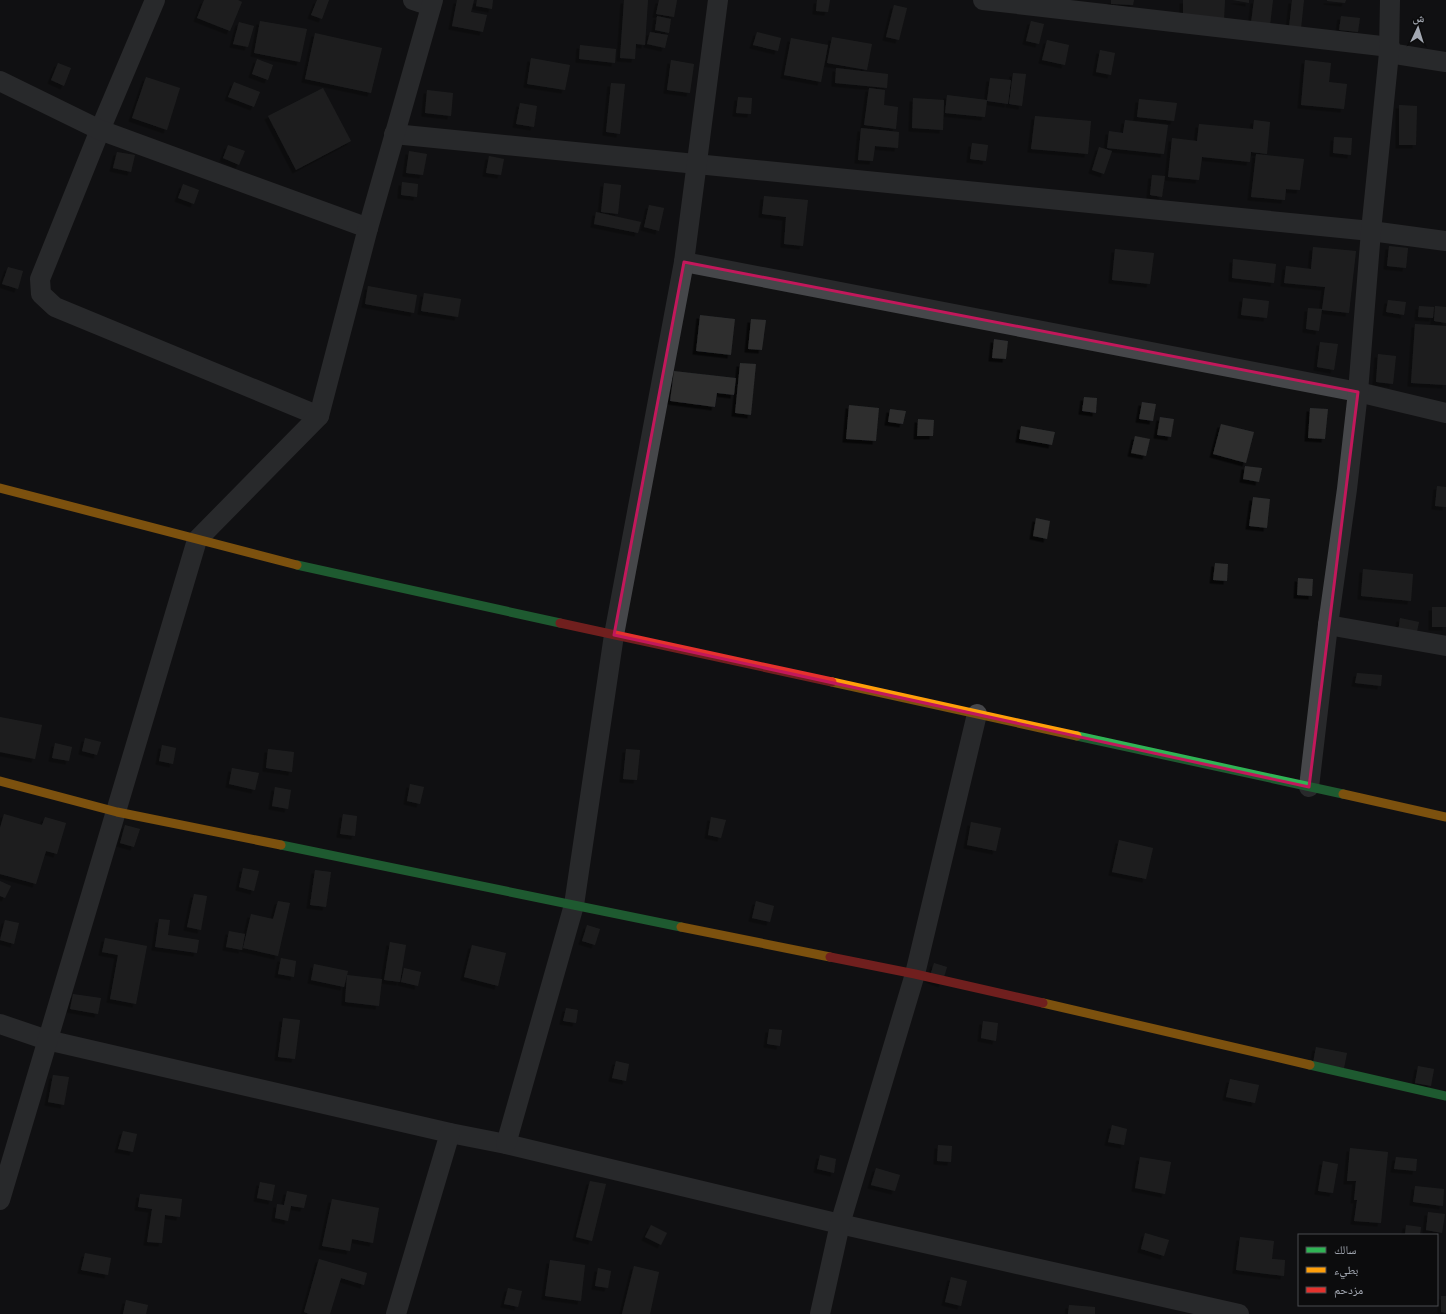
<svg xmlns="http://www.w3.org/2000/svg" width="1446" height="1314" font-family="'Source Sans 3','Noto Naskh Arabic',sans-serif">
	<defs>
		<filter id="shadow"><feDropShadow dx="-3.5" dy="3.5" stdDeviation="0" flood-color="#0009"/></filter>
	</defs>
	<rect width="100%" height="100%" fill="#111112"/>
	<g fill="#2d2e2f" filter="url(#shadow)">
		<polygon points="204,0 238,0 242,2 230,31 197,18"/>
		<polygon points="317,0 329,0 322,19 311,15"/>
		<polygon points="457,0 474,0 471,12 487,15 483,32 452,26"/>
		<polygon points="477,0 493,0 492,9 476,6"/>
		<polygon points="624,0 648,0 645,45 636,44 635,59 620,58"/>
		<polygon points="659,0 677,0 674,17 656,14"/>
		<polygon points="817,0 830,0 828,12 816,11"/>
		<polygon points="1111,0 1134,0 1133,5 1111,4"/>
		<polygon points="1183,0 1225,0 1224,19 1183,18"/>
		<polygon points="1233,0 1249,0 1249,3"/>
		<polygon points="1254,0 1273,0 1270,25 1251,23"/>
		<polygon points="1292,0 1304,0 1301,28 1289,27"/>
		<polygon points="1327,0 1346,0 1345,3 1327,1"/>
		<polygon points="894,5 907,8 899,40 886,37"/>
		<polygon points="657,16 671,19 669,33 655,30"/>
		<polygon points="1341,16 1360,18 1358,32 1339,30"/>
		<polygon points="260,21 307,29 300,62 254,53"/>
		<polygon points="1031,21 1044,24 1039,44 1026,41"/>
		<polygon points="239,22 254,26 248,47 233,44"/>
		<polygon points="650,32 668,35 665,48 647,44"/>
		<polygon points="757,32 781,38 778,51 753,45"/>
		<polygon points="315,33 382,48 371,93 305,79"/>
		<polygon points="832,37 872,44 867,70 827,63"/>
		<polygon points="791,38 828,45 821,82 784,75"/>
		<polygon points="1047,40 1069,45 1065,65 1042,60"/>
		<polygon points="580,45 616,49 615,63 579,59"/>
		<polygon points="1100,50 1115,53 1111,75 1096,72"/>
		<polygon points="531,58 570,65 565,90 527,84"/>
		<polygon points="257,59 273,65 268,80 252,74"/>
		<polygon points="671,60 694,64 690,93 667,90"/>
		<polygon points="1305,60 1331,63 1329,82 1347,84 1344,109 1301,105"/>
		<polygon points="58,63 71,68 64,86 51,80"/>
		<polygon points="836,68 888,74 887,88 835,83"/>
		<polygon points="1013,73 1026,74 1022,106 1009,104"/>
		<polygon points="146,77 180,88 167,130 132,118"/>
		<polygon points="990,78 1011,80 1008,104 987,101"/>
		<polygon points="234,82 260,92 254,107 228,97"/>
		<polygon points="611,83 625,84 620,134 606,132"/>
		<polygon points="323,88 351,141 296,170 268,116"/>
		<polygon points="869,88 885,90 884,105 898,107 896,129 864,125"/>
		<polygon points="427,90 453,93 451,116 425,113"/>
		<polygon points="947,95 987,100 985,117 945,113"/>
		<polygon points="738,97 752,98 751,114 736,113"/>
		<polygon points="913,98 944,100 943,130 912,128"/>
		<polygon points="1139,99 1177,103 1174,121 1137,117"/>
		<polygon points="520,103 537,106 534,127 516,124"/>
		<polygon points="1399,105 1417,106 1416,145 1399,145"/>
		<polygon points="1035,116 1091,121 1088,154 1031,149"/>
		<polygon points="1125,120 1168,125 1164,154 1107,148 1109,131 1123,133"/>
		<polygon points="1254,120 1270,122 1267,154 1251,152 1250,162 1202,157 1199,180 1168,177 1172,138 1197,141 1199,124 1253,129"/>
		<polygon points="861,128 899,132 898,148 875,146 873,161 858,160"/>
		<polygon points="1334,137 1352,138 1351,155 1333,153"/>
		<polygon points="972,143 988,145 986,161 970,159"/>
		<polygon points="228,145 245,151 239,165 223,158"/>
		<polygon points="1099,147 1112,151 1104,174 1092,170"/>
		<polygon points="409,151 427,154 423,175 406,173"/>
		<polygon points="117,152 135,155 131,172 113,168"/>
		<polygon points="1256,154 1304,159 1300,190 1286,189 1285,200 1251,197"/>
		<polygon points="489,156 504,159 501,175 486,173"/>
		<polygon points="1152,175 1165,176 1162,197 1150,195"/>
		<polygon points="402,182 418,184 417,197 401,195"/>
		<polygon points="604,183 621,185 618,214 601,212"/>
		<polygon points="183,184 199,190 194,204 178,198"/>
		<polygon points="764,196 808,200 803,246 784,244 786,217 762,214"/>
		<polygon points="649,205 664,208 659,231 644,227"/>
		<polygon points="596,212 641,222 638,233 594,224"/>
		<polygon points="1389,246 1408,248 1406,268 1387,266"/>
		<polygon points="1313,247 1356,251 1349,313 1322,310 1325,287 1284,283 1286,266 1311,269"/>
		<polygon points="1115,249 1154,253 1150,284 1112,280"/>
		<polygon points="1233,259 1276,264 1274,283 1232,278"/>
		<polygon points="8,267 23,271 18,289 2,284"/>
		<polygon points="368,286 417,295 414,313 365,304"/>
		<polygon points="424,293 461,299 458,317 421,311"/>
		<polygon points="1243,298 1269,301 1267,318 1241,315"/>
		<polygon points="1388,300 1406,302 1404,315 1386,312"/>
		<polygon points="1419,306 1434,307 1433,318 1418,317"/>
		<polygon points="1435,306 1446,307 1446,323 1434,321"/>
		<polygon points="1308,308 1322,309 1319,331 1306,329"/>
		<polygon points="700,315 735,319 731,355 696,351"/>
		<polygon points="751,319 766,320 762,350 748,349"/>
		<polygon points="1415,324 1446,326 1446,385 1411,383"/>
		<polygon points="994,339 1008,341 1006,359 992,358"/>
		<polygon points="1320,342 1338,344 1334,370 1317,367"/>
		<polygon points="1378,354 1396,356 1393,384 1376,382"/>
		<polygon points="740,363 756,364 751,415 735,413"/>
		<polygon points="674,371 736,378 734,395 717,393 715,407 670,401"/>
		<polygon points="1084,397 1097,398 1096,413 1082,411"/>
		<polygon points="1142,402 1156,404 1153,421 1139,419"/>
		<polygon points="849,405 879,408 876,441 846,439"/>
		<polygon points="1310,408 1328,409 1325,439 1308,438"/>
		<polygon points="890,409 906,411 903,424 888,422"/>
		<polygon points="1160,417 1174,419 1171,437 1157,435"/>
		<polygon points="918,419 934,420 933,436 917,436"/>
		<polygon points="1221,424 1254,432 1246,463 1213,454"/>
		<polygon points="1021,426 1055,432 1052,445 1019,439"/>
		<polygon points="1135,436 1150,439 1146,456 1131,453"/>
		<polygon points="1245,466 1262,468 1259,482 1243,479"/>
		<polygon points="1437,486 1446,487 1446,507 1435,506"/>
		<polygon points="1253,497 1270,499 1267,528 1249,526"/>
		<polygon points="1036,518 1050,521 1047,539 1033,536"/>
		<polygon points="1215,563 1228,564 1227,581 1213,580"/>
		<polygon points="1363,569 1413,574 1411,601 1361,596"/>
		<polygon points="1298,578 1313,579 1312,596 1297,595"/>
		<rect x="1432" y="607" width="14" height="20"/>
		<polygon points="1400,618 1419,622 1416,636 1398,632"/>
		<polygon points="1357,673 1382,675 1381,686 1355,683"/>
		<polygon points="0,717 42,725 35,759 0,752"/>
		<polygon points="85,738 101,742 97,755 82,751"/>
		<polygon points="55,743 72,747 69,761 52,758"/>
		<polygon points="162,745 176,748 173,764 159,761"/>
		<polygon points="268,749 294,752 292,772 266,768"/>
		<polygon points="626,749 640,750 637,780 623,779"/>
		<polygon points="232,768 259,773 255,790 229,784"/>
		<polygon points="410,784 424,787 420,804 407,801"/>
		<polygon points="275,787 291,790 288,809 272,806"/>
		<polygon points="4,814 42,825 45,817 66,823 57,854 46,851 36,884 0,874 0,828"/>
		<polygon points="343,814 357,816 355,836 340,834"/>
		<polygon points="711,817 726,820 721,838 708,835"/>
		<polygon points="971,822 1001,828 996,851 967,845"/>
		<polygon points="125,825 140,829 134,847 120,843"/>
		<polygon points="1119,840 1153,848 1146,879 1112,872"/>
		<polygon points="243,868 259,871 254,891 239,887"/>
		<polygon points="315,870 331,872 326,907 310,905"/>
		<polygon points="0,881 11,886 5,898 0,896"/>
		<polygon points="194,894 207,896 201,930 187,927"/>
		<polygon points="278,901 290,903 278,956 243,948 251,914 273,919"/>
		<polygon points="756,901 774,906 770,922 752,918"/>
		<polygon points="159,919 170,920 168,935 199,940 197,953 155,947"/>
		<polygon points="5,920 19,923 14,944 0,940"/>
		<polygon points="587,925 600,929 595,945 582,941"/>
		<polygon points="229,931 245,934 242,950 226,947"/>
		<polygon points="105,938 147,946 136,1004 110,999 118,955 102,952"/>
		<polygon points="390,942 406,945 400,982 384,980"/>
		<polygon points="472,945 506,953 498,986 464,977"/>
		<polygon points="281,958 296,961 294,977 278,974"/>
		<polygon points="934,963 947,967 942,984 929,979"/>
		<polygon points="314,964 348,971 344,987 311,980"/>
		<polygon points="404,968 421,972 418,986 401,982"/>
		<polygon points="347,975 382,979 379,1006 345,1002"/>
		<polygon points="73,994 101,998 98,1014 70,1009"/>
		<polygon points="566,1008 578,1010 576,1023 563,1021"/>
		<polygon points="283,1018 300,1020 295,1059 278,1057"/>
		<polygon points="983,1021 998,1023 996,1041 981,1038"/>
		<polygon points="769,1029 782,1030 780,1046 767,1044"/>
		<polygon points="1316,1047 1347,1053 1344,1068 1313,1063"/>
		<polygon points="616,1061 629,1064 626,1081 612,1078"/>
		<polygon points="1418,1066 1434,1069 1431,1086 1415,1083"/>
		<polygon points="53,1075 69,1077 64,1105 48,1102"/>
		<polygon points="1230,1079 1259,1085 1255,1103 1226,1097"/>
		<polygon points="1112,1125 1127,1129 1124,1145 1108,1142"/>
		<polygon points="123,1131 137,1134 133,1152 118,1149"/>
		<polygon points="938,1145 952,1146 951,1162 937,1161"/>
		<polygon points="1350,1148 1388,1152 1381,1223 1354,1221 1357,1200 1354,1200 1356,1181 1347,1181"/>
		<polygon points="820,1155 836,1159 834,1173 817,1169"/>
		<polygon points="1140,1157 1171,1162 1165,1194 1135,1188"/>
		<polygon points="1396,1157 1417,1159 1416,1171 1394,1169"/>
		<polygon points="1323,1161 1338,1164 1333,1193 1318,1191"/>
		<polygon points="876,1168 900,1175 895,1191 871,1185"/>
		<polygon points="590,1181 606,1184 592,1241 576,1237"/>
		<polygon points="260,1182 275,1185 272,1201 257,1198"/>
		<polygon points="1415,1186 1444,1189 1443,1206 1413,1202"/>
		<polygon points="287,1191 307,1195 304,1208 291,1206 288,1221 275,1218 277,1204 284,1205"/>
		<polygon points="140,1194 182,1199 180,1217 165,1215 162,1243 147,1242 152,1209 138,1207"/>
		<polygon points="332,1199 379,1208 373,1243 352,1239 350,1251 322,1246"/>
		<polygon points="1428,1212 1445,1214 1442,1233 1426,1230"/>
		<polygon points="651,1225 667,1233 661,1245 645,1237"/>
		<polygon points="1406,1225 1421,1227 1420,1235 1405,1235"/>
		<polygon points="1145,1233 1169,1240 1164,1256 1141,1249"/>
		<polygon points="1240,1237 1274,1241 1272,1259 1285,1260 1284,1276 1236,1270"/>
		<polygon points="85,1253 111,1258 108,1275 81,1270"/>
		<polygon points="319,1259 367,1273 364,1285 341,1278 330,1314 309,1314 304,1312"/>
		<polygon points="550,1260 585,1265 581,1301 545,1296"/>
		<polygon points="634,1266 659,1272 650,1314 622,1314"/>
		<polygon points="598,1268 611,1271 608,1288 595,1286"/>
		<polygon points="951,1277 967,1281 961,1306 945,1302"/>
		<polygon points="508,1288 522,1291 518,1307 504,1304"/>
		<polygon points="1441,1296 1446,1296 1446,1313 1441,1312"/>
		<polygon points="126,1300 148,1305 146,1314 123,1314"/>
		<polygon points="1069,1305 1095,1307 1095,1314 1068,1314"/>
	</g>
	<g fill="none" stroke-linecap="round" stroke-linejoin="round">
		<g stroke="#46474a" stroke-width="20">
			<polyline points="155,0 100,130 40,279 41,294 55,307 319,416"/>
			<polyline points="413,0 431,6"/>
			<polyline points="983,0 1390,47"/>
			<polyline points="1389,53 1446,62"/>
			<polyline points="0,81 100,130 368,228"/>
			<polyline points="394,134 1371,231 1446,241"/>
			<polyline points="684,262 1358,392 1446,413"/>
			<polyline points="1328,625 1446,646"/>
			<polyline points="1309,787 1328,625 1347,489 1358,392 1371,231 1389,53 1390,0"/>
			<polyline points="0,1024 47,1040 450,1133 506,1144 840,1224 1239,1314"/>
			<polyline points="506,1144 574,905 614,635 684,262 718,0"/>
			<polyline points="0,1200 197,540 319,416 368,228 433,0"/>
			<polyline points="396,1314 450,1133"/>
			<polyline points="820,1314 840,1224 915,974 977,714"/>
		</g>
		<g stroke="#30b455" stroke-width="9">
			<polyline points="297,565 560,623"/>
			<polyline points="1077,736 1343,794"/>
			<polyline points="281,845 681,927"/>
			<polyline points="1310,1065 1446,1096"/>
		</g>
		<g stroke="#ff9f0a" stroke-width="9">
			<polyline points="0,488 297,565"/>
			<polyline points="832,682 1077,736"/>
			<polyline points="0,781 117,812 281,845"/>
			<polyline points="1343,794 1446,817"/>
			<polyline points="681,927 830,957"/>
			<polyline points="1043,1003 1310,1065"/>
		</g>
		<g stroke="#e5322d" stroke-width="9">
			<polyline points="560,623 832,682"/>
			<polyline points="830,957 915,974 1043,1003"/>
		</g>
	</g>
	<path d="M0 0H1446V1314H0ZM 684,262 L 1358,392 L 1309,787 L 614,635 Z" fill="#111112" fill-opacity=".55" fill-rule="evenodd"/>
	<path fill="none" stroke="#c2185b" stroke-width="3" stroke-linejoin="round" d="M 684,262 L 1358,392 L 1309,787 L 614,635 Z"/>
	<rect x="1298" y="1234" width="140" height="72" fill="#0c0c0d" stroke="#484a4f"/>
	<rect x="1306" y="1247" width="20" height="6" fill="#30b455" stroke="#484a4f"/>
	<text x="1334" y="1254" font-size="12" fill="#a3a8b2">سالك</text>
	<rect x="1306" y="1267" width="20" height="6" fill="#ff9f0a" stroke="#484a4f"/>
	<text x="1334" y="1274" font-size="12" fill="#a3a8b2">بطيء</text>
	<rect x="1306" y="1287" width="20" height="6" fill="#e5322d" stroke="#484a4f"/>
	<text x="1334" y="1294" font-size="12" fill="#a3a8b2">مزدحم</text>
	<g transform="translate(1418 28) rotate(4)" stroke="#0c0c0d" stroke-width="3" paint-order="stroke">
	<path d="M0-3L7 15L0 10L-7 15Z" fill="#a3a8b2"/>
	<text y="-6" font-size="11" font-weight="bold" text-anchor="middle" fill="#a3a8b2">ش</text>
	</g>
</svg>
